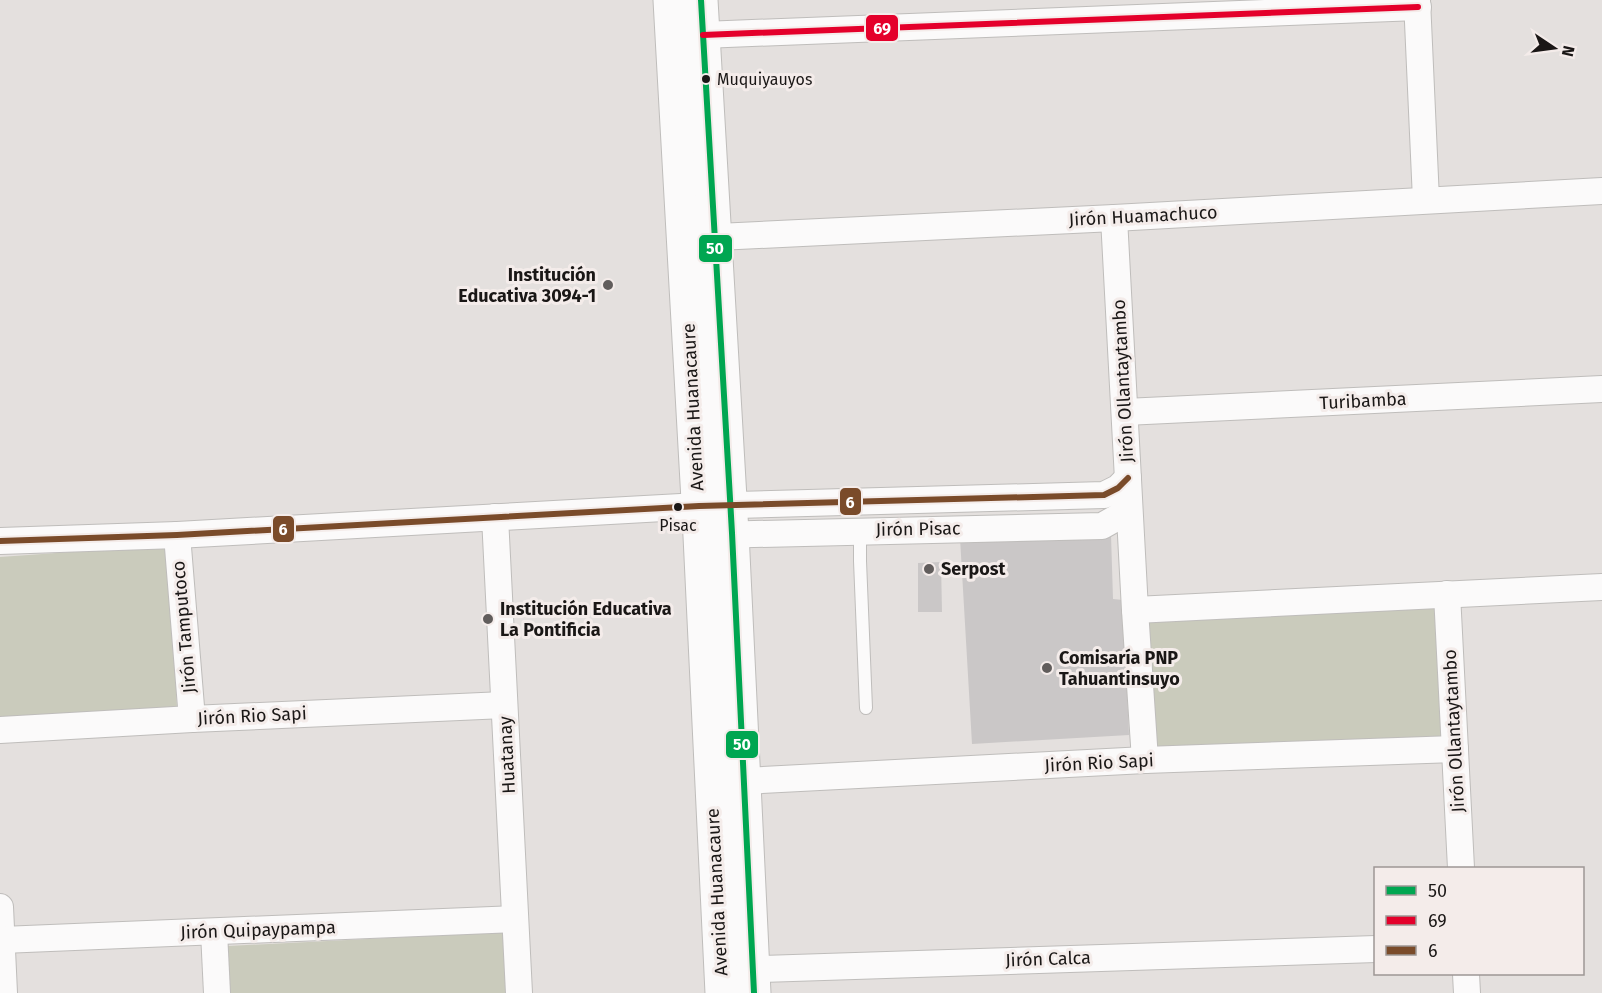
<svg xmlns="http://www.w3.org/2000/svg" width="1602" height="993" font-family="'Fira Sans',sans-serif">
	<rect width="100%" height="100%" fill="#e4e0de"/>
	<g fill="#cacbbc">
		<polygon points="169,545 177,709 0,720 0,557"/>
		<polygon points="1438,603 1443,742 1153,753 1146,618"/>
		<polygon points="505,932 508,993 230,993 228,946"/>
	</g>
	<g fill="#cac7c7">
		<polygon points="1111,535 1113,599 1123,600 1129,735 972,744 960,538"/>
		<polygon points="941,562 942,612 918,612 918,563"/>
	</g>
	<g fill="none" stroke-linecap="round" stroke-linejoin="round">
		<defs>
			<polyline id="lane" points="860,530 860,561 866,708"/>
			<g id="street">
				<polyline points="1417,0 1426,200"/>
				<polyline points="703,35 1418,7"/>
				<polyline points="1114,218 1135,610 1145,760"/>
				<polyline points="697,238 1114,218 1602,191"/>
				<polyline points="1125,412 1602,389"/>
				<polyline points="495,517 519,993"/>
				<polyline points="177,535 192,719"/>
				<polyline points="714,535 1102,526 1118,517 1129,505"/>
				<polyline points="0,541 177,535 699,506 1104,495 1118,488 1128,478"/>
				<polyline points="1447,594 1461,868"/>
				<polyline points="1135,610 1602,587"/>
				<polyline points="0,730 192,719 504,705"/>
				<polyline points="743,781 1145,760 1455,749"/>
				<polyline points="0,907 4,993"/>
				<polyline points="214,932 217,993"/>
				<polyline points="2,940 515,919"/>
				<polyline points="734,970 1376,949"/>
				<polyline points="1466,974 1467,993"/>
			</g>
			<g id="secondary">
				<polyline points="670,0 700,536 722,993"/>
				<polyline points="701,0 732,533 754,993"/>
			</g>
		</defs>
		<use href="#lane" stroke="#bfbdbb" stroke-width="14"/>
		<use href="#street" stroke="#bfbdbb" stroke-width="28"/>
		<use href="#secondary" stroke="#bfbdbb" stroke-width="35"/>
		<use href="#lane" stroke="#fbfafa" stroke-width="12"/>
		<use href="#street" stroke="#fbfafa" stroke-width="26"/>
		<use href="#secondary" stroke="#fbfafa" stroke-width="33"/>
		<defs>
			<polyline id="bus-1" points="701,0 732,533 754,993"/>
			<polyline id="bus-2" points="703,35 1418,7"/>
			<polyline id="bus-3" points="0,541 177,535 699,506 1104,495 1118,488 1128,478"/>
		</defs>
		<use href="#bus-1" stroke="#f4ecea" stroke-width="10"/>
		<use href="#bus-2" stroke="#f4ecea" stroke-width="10"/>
		<use href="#bus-3" stroke="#f4ecea" stroke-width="10"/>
		<use href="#bus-1" stroke="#00a651" stroke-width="6"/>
		<use href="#bus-2" stroke="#e4002b" stroke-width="6"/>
		<use href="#bus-3" stroke="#7a4b2a" stroke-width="6"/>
	</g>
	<g fill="#1a1716" stroke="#f4ecea" stroke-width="2">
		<circle cx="706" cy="79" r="5"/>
		<circle cx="678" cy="507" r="5"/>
	</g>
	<g fill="#615d5c" stroke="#f4ecea" stroke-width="2">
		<circle cx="608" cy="285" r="6"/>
		<circle cx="929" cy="569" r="6"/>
		<circle cx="488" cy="619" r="6"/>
		<circle cx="1047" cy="668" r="6"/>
	</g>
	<g text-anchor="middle" stroke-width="6" stroke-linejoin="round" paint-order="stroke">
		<g font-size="16" fill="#1a1716" stroke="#f4ecea" text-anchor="start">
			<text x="717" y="85">Muquiyauyos</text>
			<text x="678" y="531" text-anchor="middle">Pisac</text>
		</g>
		<g font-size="18" fill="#1a1716" stroke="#f4ecea">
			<text transform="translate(1143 216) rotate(-3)" y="6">Jirón Huamachuco</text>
			<text transform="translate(1123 381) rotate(-93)" y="6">Jirón Ollantaytambo</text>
			<text transform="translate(1363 401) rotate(-3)" y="6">Turibamba</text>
			<text transform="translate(693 407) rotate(-93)" y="6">Avenida Huanacaure</text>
			<text transform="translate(918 529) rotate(-1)" y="6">Jirón Pisac</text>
			<text transform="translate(184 627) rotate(-95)" y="6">Jirón Tamputoco</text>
			<text transform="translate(252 716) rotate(-3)" y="6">Jirón Rio Sapi</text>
			<text transform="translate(1454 731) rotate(-93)" y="6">Jirón Ollantaytambo</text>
			<text transform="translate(507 755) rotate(-93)" y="6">Huatanay</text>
			<text transform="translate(1099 763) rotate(-3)" y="6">Jirón Rio Sapi</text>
			<text transform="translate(717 892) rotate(-93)" y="6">Avenida Huanacaure</text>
			<text transform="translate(258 930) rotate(-2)" y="6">Jirón Quipaypampa</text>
			<text transform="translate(1048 959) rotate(-2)" y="6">Jirón Calca</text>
		</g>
		<g font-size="18" font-weight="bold" fill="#1a1716" stroke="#f4ecea" text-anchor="start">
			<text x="596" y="281" text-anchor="end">Institución<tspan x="596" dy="21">Educativa 3094-1</tspan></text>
			<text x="941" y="575">Serpost</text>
			<text x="500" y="615">Institución Educativa<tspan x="500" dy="21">La Pontificia</tspan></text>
			<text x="1059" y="664">Comisaría PNP<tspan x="1059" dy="21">Tahuantinsuyo</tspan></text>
		</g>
	</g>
	<g stroke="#f4ecea" stroke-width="2">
		<rect x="865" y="14" width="34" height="28" rx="6" fill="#e4002b"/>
		<rect x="698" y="234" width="35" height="29" rx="6" fill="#00a651"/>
		<rect x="839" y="487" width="23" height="29" rx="6" fill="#7a4b2a"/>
		<rect x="272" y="515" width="23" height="28" rx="6" fill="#7a4b2a"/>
		<rect x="725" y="730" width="34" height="29" rx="6" fill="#00a651"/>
	</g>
	<g font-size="16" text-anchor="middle" font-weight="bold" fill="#fff">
		<text x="882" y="34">69</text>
		<text x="715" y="254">50</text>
		<text x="850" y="508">6</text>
		<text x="283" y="535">6</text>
		<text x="742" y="750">50</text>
	</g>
	<rect x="1374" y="867" width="210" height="108" fill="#f4ecea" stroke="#9d9795" stroke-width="1.5"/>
	<rect x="1386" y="886" width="30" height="9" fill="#00a651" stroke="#9d9795" stroke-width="1.5"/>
	<text x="1428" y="897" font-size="18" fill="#1a1716">50</text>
	<rect x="1386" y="916" width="30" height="9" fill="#e4002b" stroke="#9d9795" stroke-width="1.5"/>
	<text x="1428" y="927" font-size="18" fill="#1a1716">69</text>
	<rect x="1386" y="946" width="30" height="9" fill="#7a4b2a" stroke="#9d9795" stroke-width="1.5"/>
	<text x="1428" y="957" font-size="18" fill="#1a1716">6</text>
	<g transform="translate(1554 48) rotate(103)" stroke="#f4ecea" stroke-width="4.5" paint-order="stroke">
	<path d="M0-4.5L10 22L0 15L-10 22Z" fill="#1a1716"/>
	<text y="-9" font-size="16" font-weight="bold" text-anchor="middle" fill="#1a1716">N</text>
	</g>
</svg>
